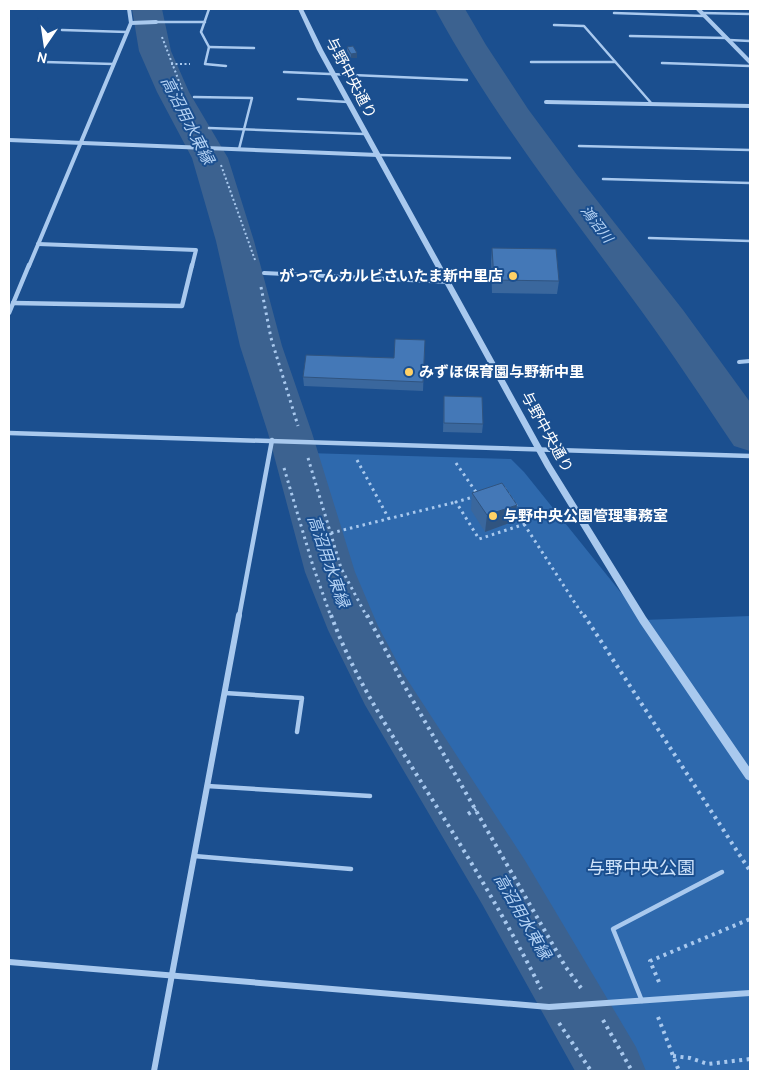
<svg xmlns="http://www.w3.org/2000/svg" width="759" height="1080" font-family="Cabin,'Noto Sans JP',sans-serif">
	<rect width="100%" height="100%" fill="#1b4f8f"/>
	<polygon fill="#2e69ad" points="307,453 511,459 524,472 643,620 750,616 750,1071 633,1071 469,797 404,685 341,568"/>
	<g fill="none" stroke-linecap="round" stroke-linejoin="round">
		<g fill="#3c6290" fill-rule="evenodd">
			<polygon points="132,9 162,9 171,51 189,92 228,158 254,241 282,346 312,433 355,572 378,626 403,673 526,862 636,1047 646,1071 575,1071 482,904 365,705 328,630 305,572 268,433 240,346 216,241 192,158 157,92 139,51"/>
			<path d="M 435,9 L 465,9 L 486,45 L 528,109 L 577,175 L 683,310 L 750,402 L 750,451 L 734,446 C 703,400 673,354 640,309 C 568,210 493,116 435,9 Z"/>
		</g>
		<g stroke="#a9c9ee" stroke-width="2" stroke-dasharray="2 2.5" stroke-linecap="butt">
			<polyline points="162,37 182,89"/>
			<polyline points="171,64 190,64"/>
			<polyline points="221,165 255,260"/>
		</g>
		<g stroke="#a9c9ee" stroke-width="3" stroke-dasharray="2.5 4" stroke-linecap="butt">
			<polyline points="261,287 271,338 298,426"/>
			<polyline points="308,458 341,568 367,617"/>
			<polyline points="357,460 389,519"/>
			<polyline points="456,463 478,495"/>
			<polyline points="284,468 313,566 331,617"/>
			<polygon points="504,488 528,523 479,539 456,502"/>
			<polyline points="524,524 584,617"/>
			<polyline points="331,533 456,502"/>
		</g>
		<g stroke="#a9c9ee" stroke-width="4" stroke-dasharray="3 4.5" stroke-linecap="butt">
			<path d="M 331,615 C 353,676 389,730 423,785 C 465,851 506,919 541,989"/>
			<polyline points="367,615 404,685 565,966 581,988"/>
			<polyline points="584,615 750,871"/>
			<polyline points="468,814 476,809"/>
			<polyline points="659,982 650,961 750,919"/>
			<polyline points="658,1017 679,1071"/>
			<polyline points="603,1020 632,1071"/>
			<polyline points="559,1023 591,1071"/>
			<polyline points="673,1056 690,1058 708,1064 750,1059"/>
		</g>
		<g stroke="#a9c9ee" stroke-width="2.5">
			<polyline points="209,9 201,32 209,47 205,64 226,66"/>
			<polyline points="614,13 705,16"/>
			<polyline points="702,13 750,14"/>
			<polyline points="156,22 205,22"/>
			<polyline points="554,25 584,26 652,104"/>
			<polyline points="62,30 127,32"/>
			<polyline points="630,36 727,38"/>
			<polyline points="729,40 750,41"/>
			<polyline points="209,47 254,48"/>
			<polyline points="45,62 113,64"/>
			<polyline points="531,62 615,62"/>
			<polyline points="662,63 750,66"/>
			<polyline points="284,72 467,80"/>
			<polyline points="194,97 252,98 239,149"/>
			<polyline points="298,99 348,102"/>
			<polyline points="209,128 365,134"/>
			<polyline points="579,146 750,150"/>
			<polyline points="378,155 510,158"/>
			<polyline points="603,179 750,183"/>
			<polyline points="649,238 750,241"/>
		</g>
		<g stroke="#a9c9ee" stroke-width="4">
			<polyline points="264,273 449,282"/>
			<polyline points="739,362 750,361"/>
		</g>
		<g stroke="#a9c9ee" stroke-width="4.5">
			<polyline points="225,693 302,698 297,732"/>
			<polyline points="207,786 370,796"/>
			<polyline points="194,856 351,869"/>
			<polyline points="642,1001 613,929 722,872"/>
		</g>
		<g stroke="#a9c9ee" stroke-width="4">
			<polyline points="698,9 750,62"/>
			<polyline points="131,23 156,22"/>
			<polyline points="546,102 750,106"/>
			<polyline points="9,140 378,155"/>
			<polyline points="38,244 196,250 192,266"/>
			<polyline points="29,266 131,23 129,9"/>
		</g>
		<g stroke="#a9c9ee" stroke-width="4.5">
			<polyline points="13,303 182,306 192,265"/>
			<polyline points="9,313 29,265"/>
			<polyline points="9,433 750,456"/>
			<polyline points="239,617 272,440"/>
		</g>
		<g stroke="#a9c9ee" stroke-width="6">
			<polyline points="9,962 549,1007 750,993"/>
			<polyline points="154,1071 239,615"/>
		</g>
		<polygon fill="#a9c9ee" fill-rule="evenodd" points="298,9 303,9 323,50 551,464 646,617 750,768 750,781 746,779 640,623 545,467 317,50"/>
	</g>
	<g fill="#3a679d">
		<polygon points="347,47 357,58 351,58 347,51"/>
		<polygon points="492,248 559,281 557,294 492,293 491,261"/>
		<polygon points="425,340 423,391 304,386 303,377 394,358"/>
		<polygon points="444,396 483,424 482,433 443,432"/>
		<polygon points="472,493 515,521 485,532 471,510"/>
	</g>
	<g fill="#305480">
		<polygon points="357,53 357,58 351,58 351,54"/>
		<polygon points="517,505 515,521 485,532 487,515"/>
	</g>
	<g fill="#4478b7" stroke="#305480">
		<polygon points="353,46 357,53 351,54 347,47"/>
		<polygon points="492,248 556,249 559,281 494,280"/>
		<polygon points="395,339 425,340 423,382 303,377 306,355 394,358"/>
		<polygon points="444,396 482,397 483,424 444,423"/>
		<polygon points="502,483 517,505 487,515 472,493"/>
	</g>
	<g fill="#ffd166" stroke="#1b4f8f" stroke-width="2">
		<circle cx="513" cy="276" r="5"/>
		<circle cx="409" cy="372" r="5"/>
		<circle cx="493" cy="516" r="5"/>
	</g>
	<g text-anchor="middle" stroke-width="4" stroke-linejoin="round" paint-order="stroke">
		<g font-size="14" font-style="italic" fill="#b5d3f5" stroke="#1b4f8f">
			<text transform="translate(597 224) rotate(53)" y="5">鴻沼川</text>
		</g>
		<g font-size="15" fill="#fff" stroke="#1b4f8f">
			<text transform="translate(351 78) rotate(62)" y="5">与野中央通り</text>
			<text transform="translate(547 432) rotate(61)" y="5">与野中央通り</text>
		</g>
		<g font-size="15" font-weight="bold" fill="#fff" stroke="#1b4f8f" text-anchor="start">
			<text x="503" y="281" text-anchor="end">がってんカルビさいたま新中里店</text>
			<text x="419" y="377">みずほ保育園与野新中里</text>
			<text x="503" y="521">与野中央公園管理事務室</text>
		</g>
		<g font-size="16" font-style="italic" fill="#b5d3f5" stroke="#1b4f8f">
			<text transform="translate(188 120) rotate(63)" y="6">高沼用水東縁</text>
			<text transform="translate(329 561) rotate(71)" y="6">高沼用水東縁</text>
			<text transform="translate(523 916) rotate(60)" y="6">高沼用水東縁</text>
		</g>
		<g font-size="18" fill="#cfe3fa" stroke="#1b4f8f">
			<text x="641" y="874">与野中央公園</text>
		</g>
	</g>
	<rect width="759" height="1080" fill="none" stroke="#ffffff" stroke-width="20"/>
	<g transform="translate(45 45) rotate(193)" stroke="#1b4f8f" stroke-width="4" paint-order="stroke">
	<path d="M0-4L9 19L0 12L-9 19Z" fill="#ffffff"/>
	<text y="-8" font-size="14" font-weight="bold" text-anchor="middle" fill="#ffffff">N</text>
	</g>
</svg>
